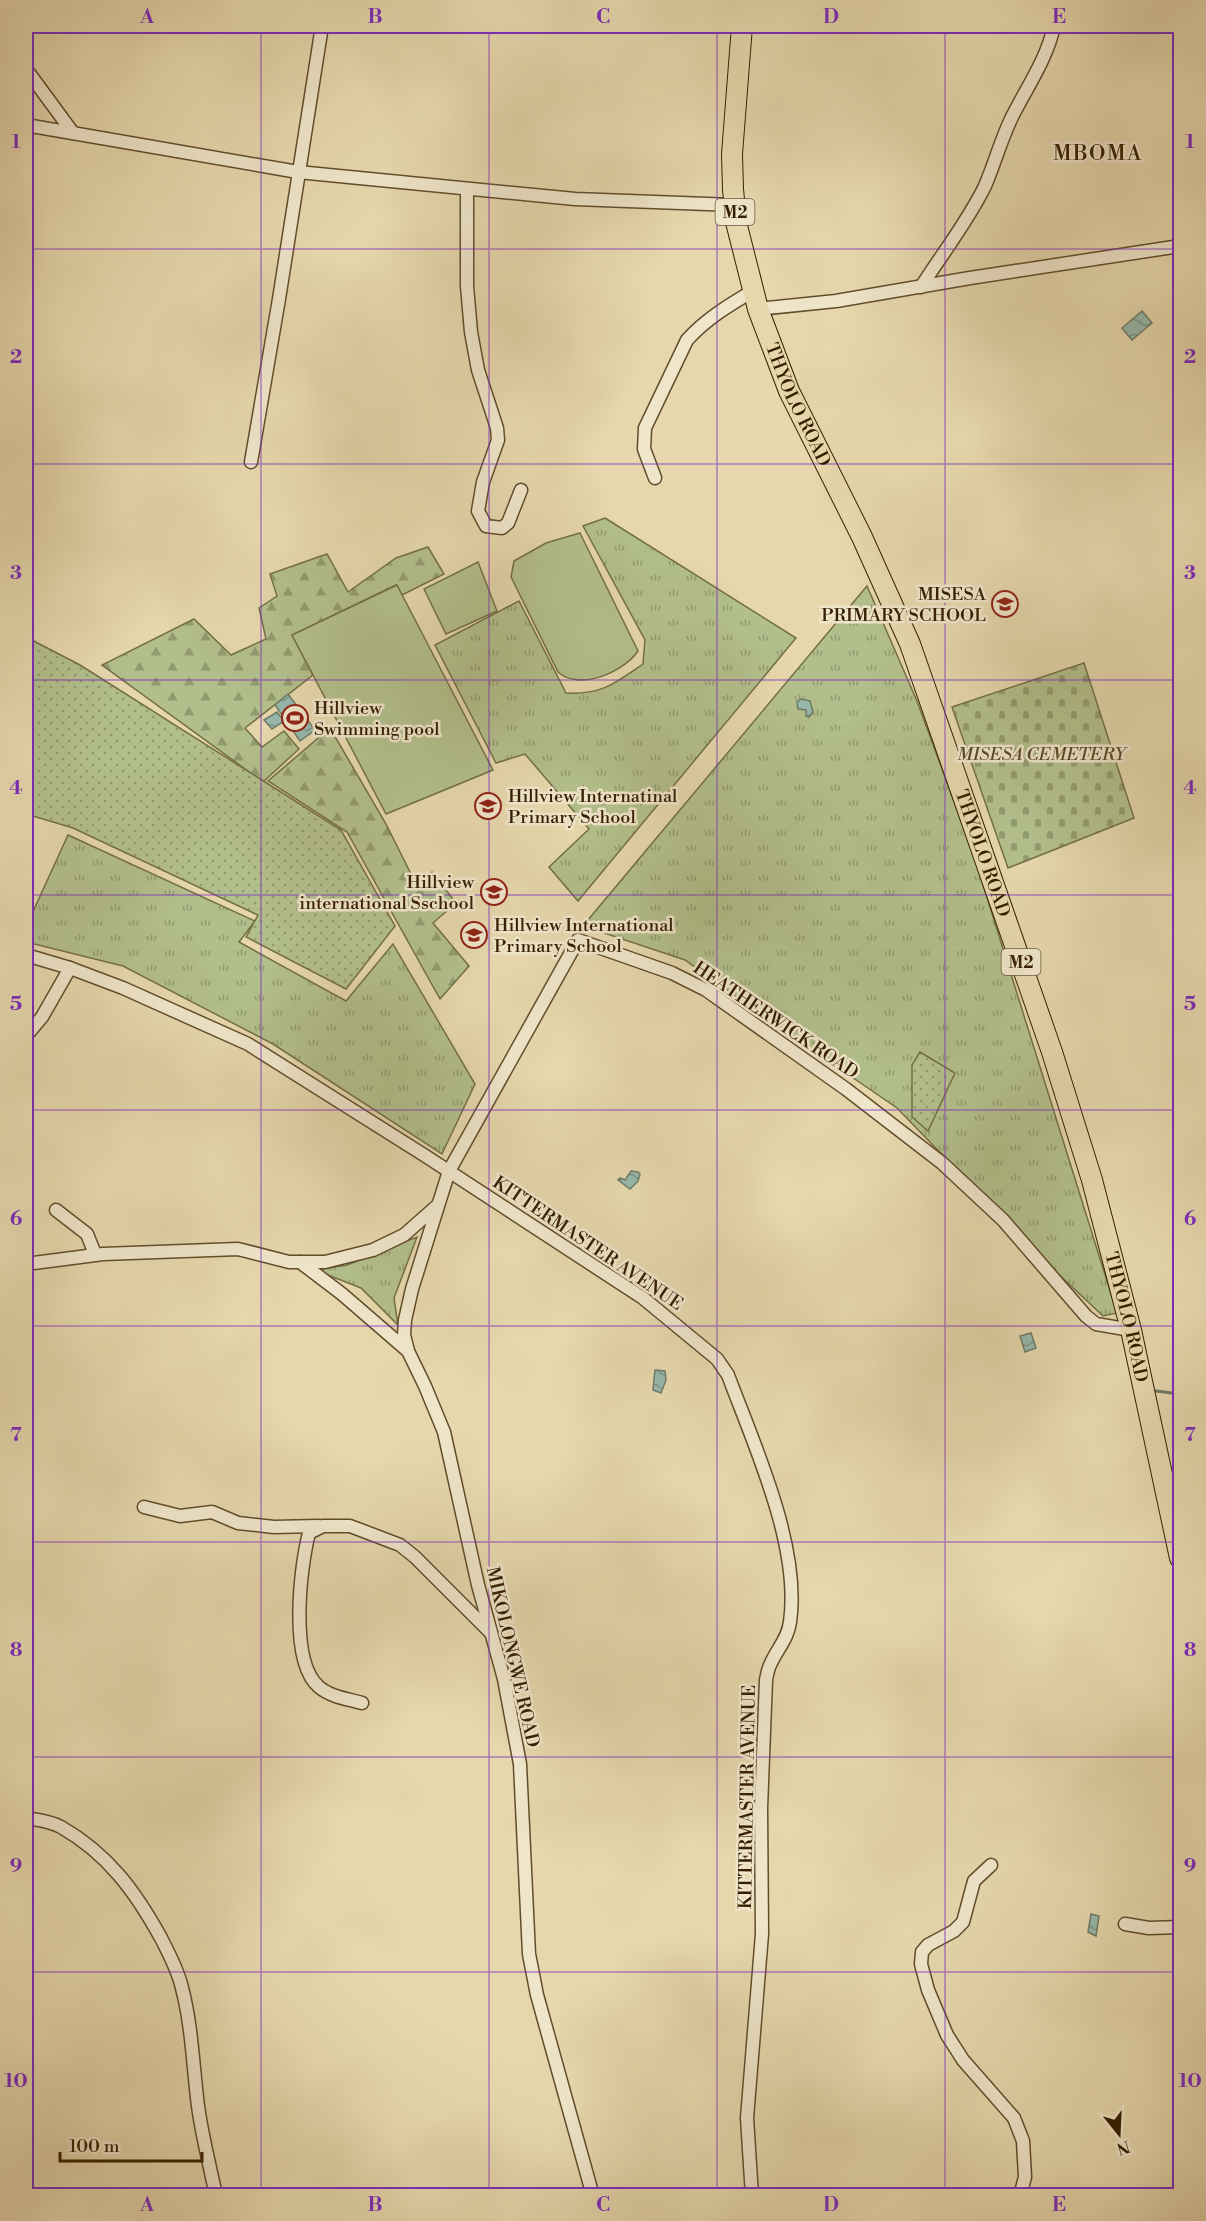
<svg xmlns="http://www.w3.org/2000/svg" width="1206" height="2221" font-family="'Libre Bodoni',serif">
	<defs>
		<pattern id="grass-tufts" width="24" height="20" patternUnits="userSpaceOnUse" patternTransform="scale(1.5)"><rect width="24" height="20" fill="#b2bf8c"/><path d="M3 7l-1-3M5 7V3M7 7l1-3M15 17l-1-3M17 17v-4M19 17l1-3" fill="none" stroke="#929b70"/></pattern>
		<pattern id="forest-firs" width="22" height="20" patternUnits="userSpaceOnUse" patternTransform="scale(1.5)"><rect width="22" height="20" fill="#b2bf8c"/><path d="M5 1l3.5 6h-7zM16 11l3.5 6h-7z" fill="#929b70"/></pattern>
		<pattern id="cemetery-stones" width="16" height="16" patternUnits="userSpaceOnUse" patternTransform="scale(1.5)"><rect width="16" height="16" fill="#b2bf8c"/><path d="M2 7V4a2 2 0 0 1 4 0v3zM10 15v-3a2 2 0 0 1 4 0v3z" fill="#929b70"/></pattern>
		<pattern id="garden-dots" width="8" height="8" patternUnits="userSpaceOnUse" patternTransform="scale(1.5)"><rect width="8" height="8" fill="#b2bf8c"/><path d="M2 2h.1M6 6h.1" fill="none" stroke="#929b70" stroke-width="1.8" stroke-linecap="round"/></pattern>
		<pattern id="water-waves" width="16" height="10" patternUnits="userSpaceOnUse" patternTransform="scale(1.5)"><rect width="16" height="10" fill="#96b9ac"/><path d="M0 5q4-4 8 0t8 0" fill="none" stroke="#7b968a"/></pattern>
	</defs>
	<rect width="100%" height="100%" fill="#e6d7ad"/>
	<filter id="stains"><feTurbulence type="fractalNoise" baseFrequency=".00333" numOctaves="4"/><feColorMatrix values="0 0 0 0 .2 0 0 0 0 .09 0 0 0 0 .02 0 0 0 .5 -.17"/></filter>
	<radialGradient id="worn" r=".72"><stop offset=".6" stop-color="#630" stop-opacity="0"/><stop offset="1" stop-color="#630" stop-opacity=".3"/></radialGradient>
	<g fill="url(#grass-tufts)" stroke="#746f46" stroke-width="1.5">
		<path d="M 605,518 L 796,638 L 578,901 L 549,867 L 589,829 L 525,754 L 496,763 L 435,645 L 519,601 L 566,693 C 602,695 615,683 643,664 L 645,640 L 583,526 Z"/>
		<polygon points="867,586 917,701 974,856 1117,1313 1103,1316 1055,1271 897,1108 760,1014 685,960 583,926"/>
		<polygon points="68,835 255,921 239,942 346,1001 393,944 475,1084 442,1154 273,1044 123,966 26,942 26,927"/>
		<polygon points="417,1237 394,1298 398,1325 361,1288 315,1270 347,1265"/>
	</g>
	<g fill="url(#forest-firs)" stroke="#746f46" stroke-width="1.5">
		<polygon points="428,547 444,574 402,595 396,585 292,635 313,675 245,728 262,747 284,731 299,749 263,782 102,665 194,619 231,655 266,639 259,608 277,596 270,574 327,554 348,592 396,558"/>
		<polygon points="330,728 386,824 416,884 432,872 456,903 433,923 469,966 440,999 347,832 268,781"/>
	</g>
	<polygon fill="url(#cemetery-stones)" stroke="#746f46" stroke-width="1.5" points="1084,663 1134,818 1008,868 952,707"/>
	<g fill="url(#garden-dots)" stroke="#746f46" stroke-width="1.5">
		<polygon points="26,637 80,665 341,830 395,926 346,989 246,937 258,915 73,828 26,814"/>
		<polygon points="920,1052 955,1073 928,1131 912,1117 912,1065"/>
	</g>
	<g fill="#b2bf8c" stroke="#746f46" stroke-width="1.5">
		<path d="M 580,533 L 638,651 C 623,673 579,691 558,672 L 511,577 L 514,561 L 546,543 Z"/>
		<polygon points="478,562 497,611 446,634 424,589"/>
		<polygon points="397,585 493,770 386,814 292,635"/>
	</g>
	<g fill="url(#water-waves)" stroke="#6f7b67" stroke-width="1.5">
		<polygon points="1142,311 1152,323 1132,340 1122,328"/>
		<polygon points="288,694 315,730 300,741 275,705"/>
		<polygon points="801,699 810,701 813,712 809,717 806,716 806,710 798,709 797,702"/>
		<polygon points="277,712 284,721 272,729 264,720"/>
		<polygon points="631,1171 638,1172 640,1174 638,1181 630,1189 618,1180 620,1178 625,1180"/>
		<polygon points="1031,1333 1036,1348 1025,1352 1020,1336"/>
		<polygon points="655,1370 665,1371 666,1380 661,1393 653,1390"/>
		<polygon points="1091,1914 1099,1916 1096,1936 1088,1932"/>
	</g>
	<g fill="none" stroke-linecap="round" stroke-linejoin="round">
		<polyline stroke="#6f7b67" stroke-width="3" points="1156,1391 1180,1394"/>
		<defs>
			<g id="minor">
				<polyline points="26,69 73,133"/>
				<polyline points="26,125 298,172 575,199 734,205"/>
				<polyline points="467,189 467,286 471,332 478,370 497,428 498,440 483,482 478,511 486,526 502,528 508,523 521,490"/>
				<path d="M 921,287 C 942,254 968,221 985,186 C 995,163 1001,139 1012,117 C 1027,87 1047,59 1054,26"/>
				<polyline points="758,309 836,301 970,278 1180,246"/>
				<polyline points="251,462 279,299 322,26"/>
				<path d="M 655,478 L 644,449 L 645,428 L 687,340 C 706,319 729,305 753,291"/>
				<path d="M 26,955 L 70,968 L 123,988 L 248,1044 L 424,1155 L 643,1298 L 717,1359 L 728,1375 C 754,1445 801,1546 790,1622 C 788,1638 778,1648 771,1663 C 768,1668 767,1675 766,1680 L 761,1808 L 762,1934 L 747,2118 L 752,2196"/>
				<polyline points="26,1036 42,1017 70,968"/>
				<polyline points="56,1210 87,1234 95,1254"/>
				<polyline points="300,1262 342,1294 408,1351"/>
				<polyline points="26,1264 103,1254 238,1249 289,1262 325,1262 373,1250 404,1235 438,1205"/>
				<polyline points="144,1507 180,1516 212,1512 238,1523 274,1527 319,1526"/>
				<path d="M 362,1703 C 348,1699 331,1697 319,1687 C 289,1662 300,1568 309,1533 L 323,1526 L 350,1526 L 400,1545 L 415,1557 L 490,1632"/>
				<path d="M 26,1818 C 38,1820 50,1821 61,1827 C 108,1854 135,1891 161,1938 C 169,1954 178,1970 182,1988 C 192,2026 193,2067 198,2106 C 202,2136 210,2166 216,2196"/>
				<polyline points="991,1865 974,1881 963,1922 954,1931 928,1945 922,1952 921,1964 928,1990 947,2035 963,2060 1014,2118 1023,2141 1025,2177 1020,2196"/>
				<polyline points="1125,1924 1149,1928 1180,1927"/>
				<polyline points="593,2196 537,1995 529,1954 520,1764 504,1679 478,1585 444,1432 425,1386 408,1351 404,1335 405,1320 412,1289 449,1171 578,940 672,973 706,990 846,1089 942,1163 1003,1220 1086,1316 1096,1324 1131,1330"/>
			</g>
			<g id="trunk">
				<path id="s1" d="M 742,26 L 732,154 L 733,189 L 736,222 L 758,309 L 789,391 L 862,537 L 910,644 L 1052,1052 L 1092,1180 L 1131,1330 L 1180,1558"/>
			</g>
		</defs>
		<use href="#minor" stroke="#614d2b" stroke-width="15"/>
		<use href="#trunk" stroke="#351f00" stroke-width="22"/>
		<use href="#minor" stroke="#efe5ca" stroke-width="12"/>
		<use href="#trunk" stroke="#e6d7ad" stroke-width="20"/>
	</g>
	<path fill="none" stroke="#7b2cbf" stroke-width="1.5" stroke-opacity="0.55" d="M 261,26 L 261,2196M 489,26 L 489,2196M 717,26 L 717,2196M 945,26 L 945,2196M 26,249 L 1180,249M 26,464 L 1180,464M 26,680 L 1180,680M 26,895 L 1180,895M 26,1110 L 1180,1110M 26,1326 L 1180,1326M 26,1542 L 1180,1542M 26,1757 L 1180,1757M 26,1972 L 1180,1972"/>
	<defs>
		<symbol id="school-ring" viewBox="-11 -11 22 22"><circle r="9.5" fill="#efe5ca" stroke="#8f2418" stroke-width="1.5"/><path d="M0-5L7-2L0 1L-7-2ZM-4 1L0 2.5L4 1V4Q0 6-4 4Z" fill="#8f2418"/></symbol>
		<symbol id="stadium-ring" viewBox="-11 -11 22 22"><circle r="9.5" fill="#efe5ca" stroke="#8f2418" stroke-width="1.5"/><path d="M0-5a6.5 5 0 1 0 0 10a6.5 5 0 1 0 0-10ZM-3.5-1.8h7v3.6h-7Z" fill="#8f2418"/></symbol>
	</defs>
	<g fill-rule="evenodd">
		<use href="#school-ring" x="990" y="589" width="30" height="30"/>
		<use href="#stadium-ring" x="280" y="703" width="30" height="30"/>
		<use href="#school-ring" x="473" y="791" width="30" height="30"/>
		<use href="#school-ring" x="479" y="877" width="30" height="30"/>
		<use href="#school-ring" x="459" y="920" width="30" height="30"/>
	</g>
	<g text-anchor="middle" stroke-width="5" stroke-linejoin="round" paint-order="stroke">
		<g fill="#efe5ca" stroke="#6d5a3d" stroke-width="1.5">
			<rect x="715.5" y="199" width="39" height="26" rx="4.5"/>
			<rect x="1001.5" y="949" width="39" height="26" rx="4.5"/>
		</g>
		<g font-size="16" font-weight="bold" fill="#351f00">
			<text x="735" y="218">M2</text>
			<text x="1021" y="968">M2</text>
		</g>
		<g font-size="18" fill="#351f00" stroke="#efe5ca">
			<text dy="6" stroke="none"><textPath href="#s1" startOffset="390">THYOLO ROAD</textPath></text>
			<text dy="6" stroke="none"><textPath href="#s1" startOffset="876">THYOLO ROAD</textPath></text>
			<text transform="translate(776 1020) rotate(34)" y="6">HEATHERWICK ROAD</text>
			<text transform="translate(588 1243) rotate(34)" y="6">KITTERMASTER AVENUE</text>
			<text dy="6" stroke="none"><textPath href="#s1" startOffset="1362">THYOLO ROAD</textPath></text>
			<text transform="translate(513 1657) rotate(77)" y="6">MIKOLONGWE ROAD</text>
			<text transform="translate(747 1797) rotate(-89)" y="6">KITTERMASTER AVENUE</text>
		</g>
		<g font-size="18" fill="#351f00" stroke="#efe5ca" text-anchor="start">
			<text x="986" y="600" text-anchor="end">MISESA<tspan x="986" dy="21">PRIMARY SCHOOL</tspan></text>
			<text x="314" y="714">Hillview<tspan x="314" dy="21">Swimming pool</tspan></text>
			<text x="508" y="802">Hillview Internatinal<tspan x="508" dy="21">Primary School</tspan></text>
			<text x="474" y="888" text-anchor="end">Hillview<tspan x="474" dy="21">international Sschool</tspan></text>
			<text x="494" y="931">Hillview International<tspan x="494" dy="21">Primary School</tspan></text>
		</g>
		<g font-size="18" font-style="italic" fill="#544723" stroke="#efe5ca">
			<text x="1041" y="760">MISESA CEMETERY</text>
		</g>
		<g font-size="21" letter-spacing="1.5" fill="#351f00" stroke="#efe5ca">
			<text x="1098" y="160">MBOMA</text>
		</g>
	</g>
	<rect width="1206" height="2221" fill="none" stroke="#e6d7ad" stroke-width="66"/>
	<g transform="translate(1119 2134) rotate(162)" stroke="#efe5ca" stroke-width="4.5" paint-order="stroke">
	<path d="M0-4.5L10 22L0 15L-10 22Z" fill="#351f00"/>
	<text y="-9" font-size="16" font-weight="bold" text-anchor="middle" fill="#351f00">N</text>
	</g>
	<path d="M60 2152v9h142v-9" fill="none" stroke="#351f00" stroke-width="3"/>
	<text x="69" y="2152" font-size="18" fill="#351f00" stroke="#efe5ca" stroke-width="4.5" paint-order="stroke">100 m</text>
	<rect x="33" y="33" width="1140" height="2155" fill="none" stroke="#7b2cbf" stroke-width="2"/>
	<g font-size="20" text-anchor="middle" font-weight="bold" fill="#7b2cbf">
		<text x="147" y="23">A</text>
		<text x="375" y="23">B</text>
		<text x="603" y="23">C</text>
		<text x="831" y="23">D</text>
		<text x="1059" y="23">E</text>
		<text x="16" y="148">1</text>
		<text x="1190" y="148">1</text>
		<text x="16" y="363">2</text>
		<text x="1190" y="363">2</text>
		<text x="16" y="579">3</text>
		<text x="1190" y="579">3</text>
		<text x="16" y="794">4</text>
		<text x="1190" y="794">4</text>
		<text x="16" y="1010">5</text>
		<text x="1190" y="1010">5</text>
		<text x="16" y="1225">6</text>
		<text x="1190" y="1225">6</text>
		<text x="16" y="1441">7</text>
		<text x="1190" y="1441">7</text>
		<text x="16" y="1656">8</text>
		<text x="1190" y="1656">8</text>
		<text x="16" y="1872">9</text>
		<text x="1190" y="1872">9</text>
		<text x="16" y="2087">10</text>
		<text x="1190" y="2087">10</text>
		<text x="147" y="2211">A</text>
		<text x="375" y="2211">B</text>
		<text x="603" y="2211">C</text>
		<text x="831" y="2211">D</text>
		<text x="1059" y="2211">E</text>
	</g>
	<rect width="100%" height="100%" filter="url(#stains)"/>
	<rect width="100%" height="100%" fill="url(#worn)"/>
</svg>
